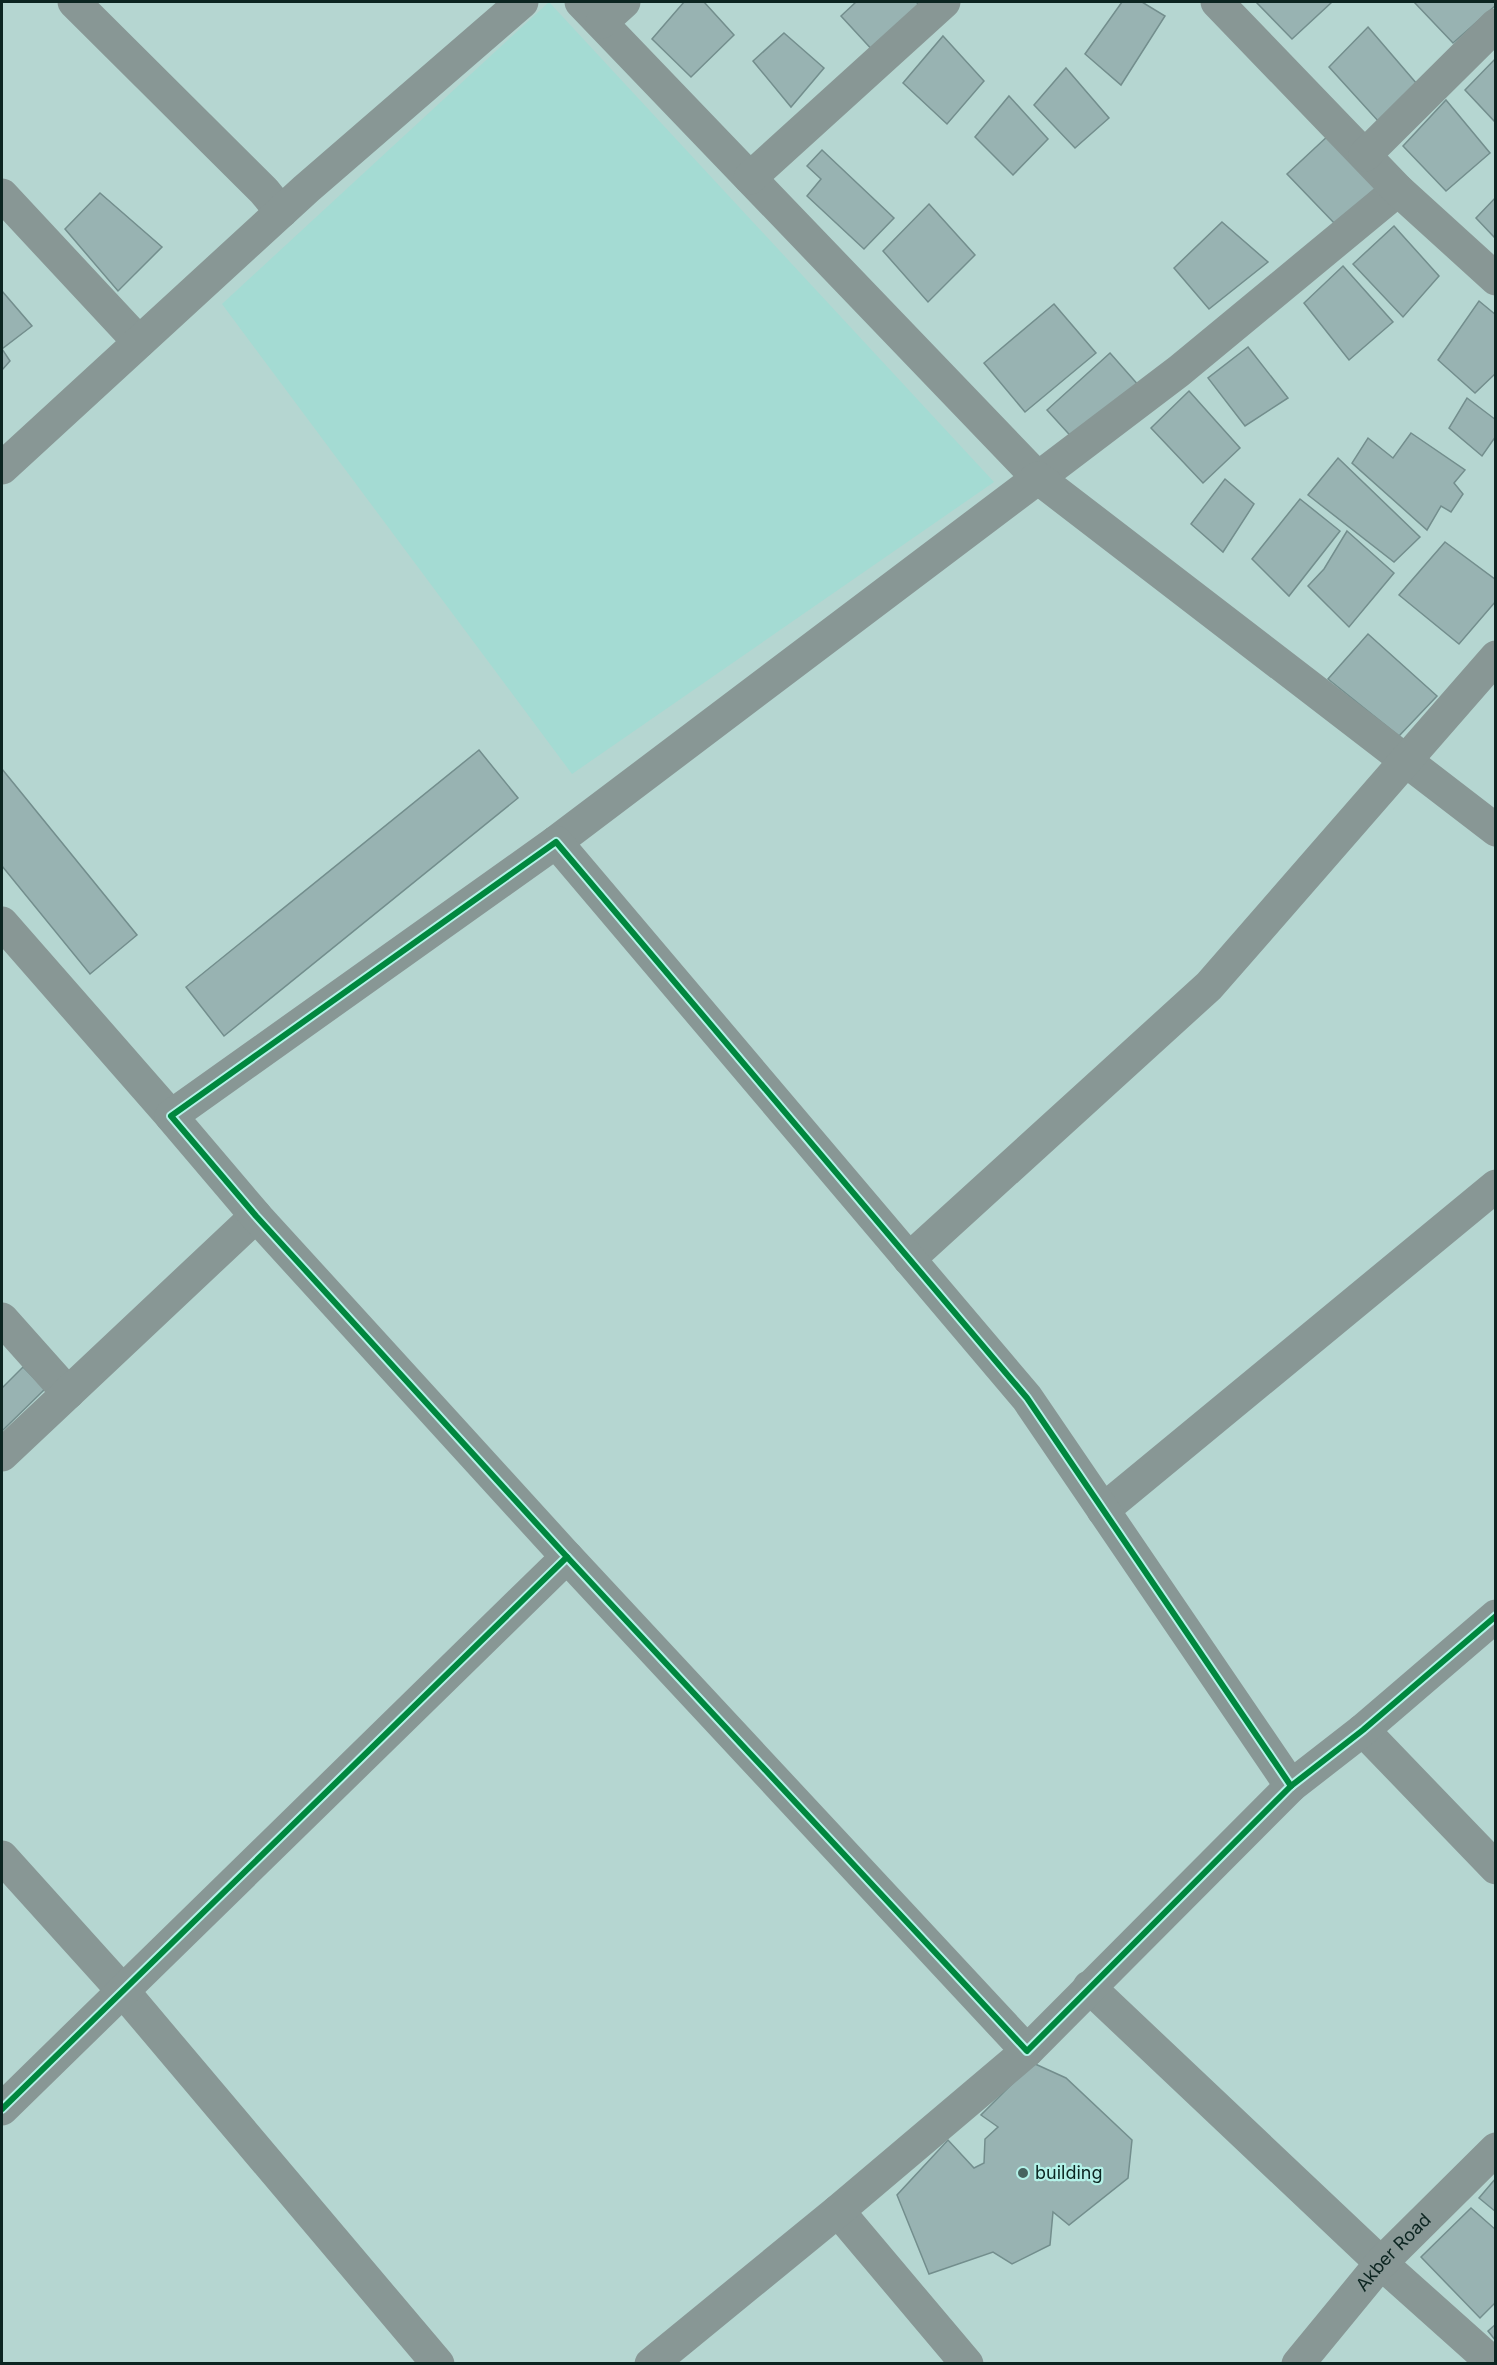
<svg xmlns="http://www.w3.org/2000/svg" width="1497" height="2365" font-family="Inter,sans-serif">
	<rect width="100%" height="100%" fill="#b5d6d1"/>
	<polygon fill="#a4dbd3" points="549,2 994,482 572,774 222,304"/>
	<g fill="#98b3b2" stroke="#738e8d" stroke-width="1.5">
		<polygon points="684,2 704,2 734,35 691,77 652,39"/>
		<polygon points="856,2 916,2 927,12 876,54 841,16"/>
		<polygon points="1122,2 1142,2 1165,16 1121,85 1085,54"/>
		<polygon points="1256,2 1332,2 1292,39"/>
		<polygon points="1414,2 1496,2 1496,5 1453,43"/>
		<polygon points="1368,27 1417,84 1379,122 1329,67"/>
		<polygon points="784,33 824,68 791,107 753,61"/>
		<polygon points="943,36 984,81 947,124 903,83"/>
		<polygon points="1496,58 1496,123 1465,90"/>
		<polygon points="1066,68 1109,118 1075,148 1034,105"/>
		<polygon points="1009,96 1048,139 1013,175 975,137"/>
		<polygon points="1446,100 1490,153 1446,191 1403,146"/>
		<polygon points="1330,134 1379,185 1336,225 1287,174"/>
		<polygon points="822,150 894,218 864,249 807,196 821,179 807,166"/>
		<polygon points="100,193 162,247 118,291 65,229"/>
		<polygon points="1496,197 1496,239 1476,218"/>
		<polygon points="929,204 975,255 928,302 883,251"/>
		<polygon points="1222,222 1268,262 1209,309 1174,268"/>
		<polygon points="1394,226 1439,276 1403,317 1353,264"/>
		<polygon points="1343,266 1393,322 1349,360 1304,303"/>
		<polygon points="2,291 32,326 2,349 10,361 2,370"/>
		<polygon points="1479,301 1496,315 1496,373 1475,393 1438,360"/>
		<polygon points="1054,304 1096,353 1025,412 984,363"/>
		<polygon points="1248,347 1288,398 1245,426 1208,378"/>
		<polygon points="1110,353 1140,387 1077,443 1047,410"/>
		<polygon points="1189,391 1240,448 1203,483 1151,428"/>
		<polygon points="1467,398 1496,420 1496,436 1482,456 1449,428"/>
		<polygon points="1411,433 1465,470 1454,483 1463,494 1451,512 1441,506 1427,530 1352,463 1368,438 1393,458"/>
		<polygon points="1338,458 1420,537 1394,562 1308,495"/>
		<polygon points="1225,479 1254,504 1223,552 1191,524"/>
		<polygon points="1300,499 1340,531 1289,596 1252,559"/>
		<polygon points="1347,531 1394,573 1349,627 1308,586 1324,569"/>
		<polygon points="1445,542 1496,580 1496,601 1459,644 1399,595"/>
		<polygon points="1368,634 1437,696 1399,736 1328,679"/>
		<polygon points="479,750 518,798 224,1036 186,987"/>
		<polygon points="2,769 137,935 90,974 2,866"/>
		<polygon points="23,1367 45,1389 2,1431 2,1388"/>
		<polygon points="1033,2063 1066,2078 1132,2140 1128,2178 1069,2225 1053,2212 1050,2245 1012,2264 993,2252 929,2274 897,2195 948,2140 974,2168 984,2163 985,2139 998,2127 981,2115"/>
		<polygon points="1496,2178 1496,2212 1479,2198"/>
		<polygon points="1471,2208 1496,2230 1496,2302 1480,2318 1421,2257"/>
		<polygon points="1496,2324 1496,2341 1488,2331"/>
	</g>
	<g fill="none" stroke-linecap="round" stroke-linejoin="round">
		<g stroke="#889795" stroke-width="33">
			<polyline points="74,2 264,191 281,212"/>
			<polyline points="581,2 1038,478 1179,371 1398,190"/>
			<polyline points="1217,2 1398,190 1496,279"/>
			<polyline points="602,22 624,2"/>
			<polyline points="1365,155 1496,25"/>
			<polyline points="750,178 944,2"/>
			<polyline points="2,195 139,342"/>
			<polyline points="2,468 306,189 522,2"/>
			<polyline points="556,842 1038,478 1496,830"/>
			<polyline points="2,923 171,1116"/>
			<polyline points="909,1259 1209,986 1496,657"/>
			<polyline points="2,1319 68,1393"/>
			<polyline points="2,1455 256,1216"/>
			<polyline points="1103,1510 1496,1186"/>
			<polyline points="567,1557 256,1216 171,1116 556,842 1027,1398 1291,1786"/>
			<polyline points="1363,1730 1496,1868"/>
			<polyline points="2,1857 122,1990 438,2364"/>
			<polyline points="1089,1987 1381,2263 1494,2364"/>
			<polyline points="2,2109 567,1557 1027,2051 1291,1786 1363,1730 1496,1616"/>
			<polyline points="838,2211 967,2364"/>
			<polyline points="651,2364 838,2211 1027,2051"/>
			<path id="s1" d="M 1298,2364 L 1381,2263 L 1496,2149"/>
		</g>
		<defs>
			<g id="cycleway">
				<polyline points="567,1557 256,1216 171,1116 556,842 1027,1398 1291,1786"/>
				<polyline points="2,2109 567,1557 1027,2051 1291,1786 1363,1730 1496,1616"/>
			</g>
		</defs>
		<use href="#cycleway" stroke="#b4f2e8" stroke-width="10"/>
		<use href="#cycleway" stroke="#00873e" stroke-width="6"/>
	</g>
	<circle fill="#47635f" stroke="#b4f2e8" stroke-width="2" cx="1023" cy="2173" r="6"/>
	<g text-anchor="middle" stroke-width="4.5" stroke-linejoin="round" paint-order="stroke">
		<g font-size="18" fill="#0c2521" stroke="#b4f2e8" text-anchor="start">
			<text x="1035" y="2179">building</text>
		</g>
		<g font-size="18" fill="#0c2521" stroke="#b4f2e8">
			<text dy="6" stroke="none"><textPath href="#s1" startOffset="147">Akber Road</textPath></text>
		</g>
	</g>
	<rect width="1497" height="2365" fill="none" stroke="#0c2521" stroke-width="6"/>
</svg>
